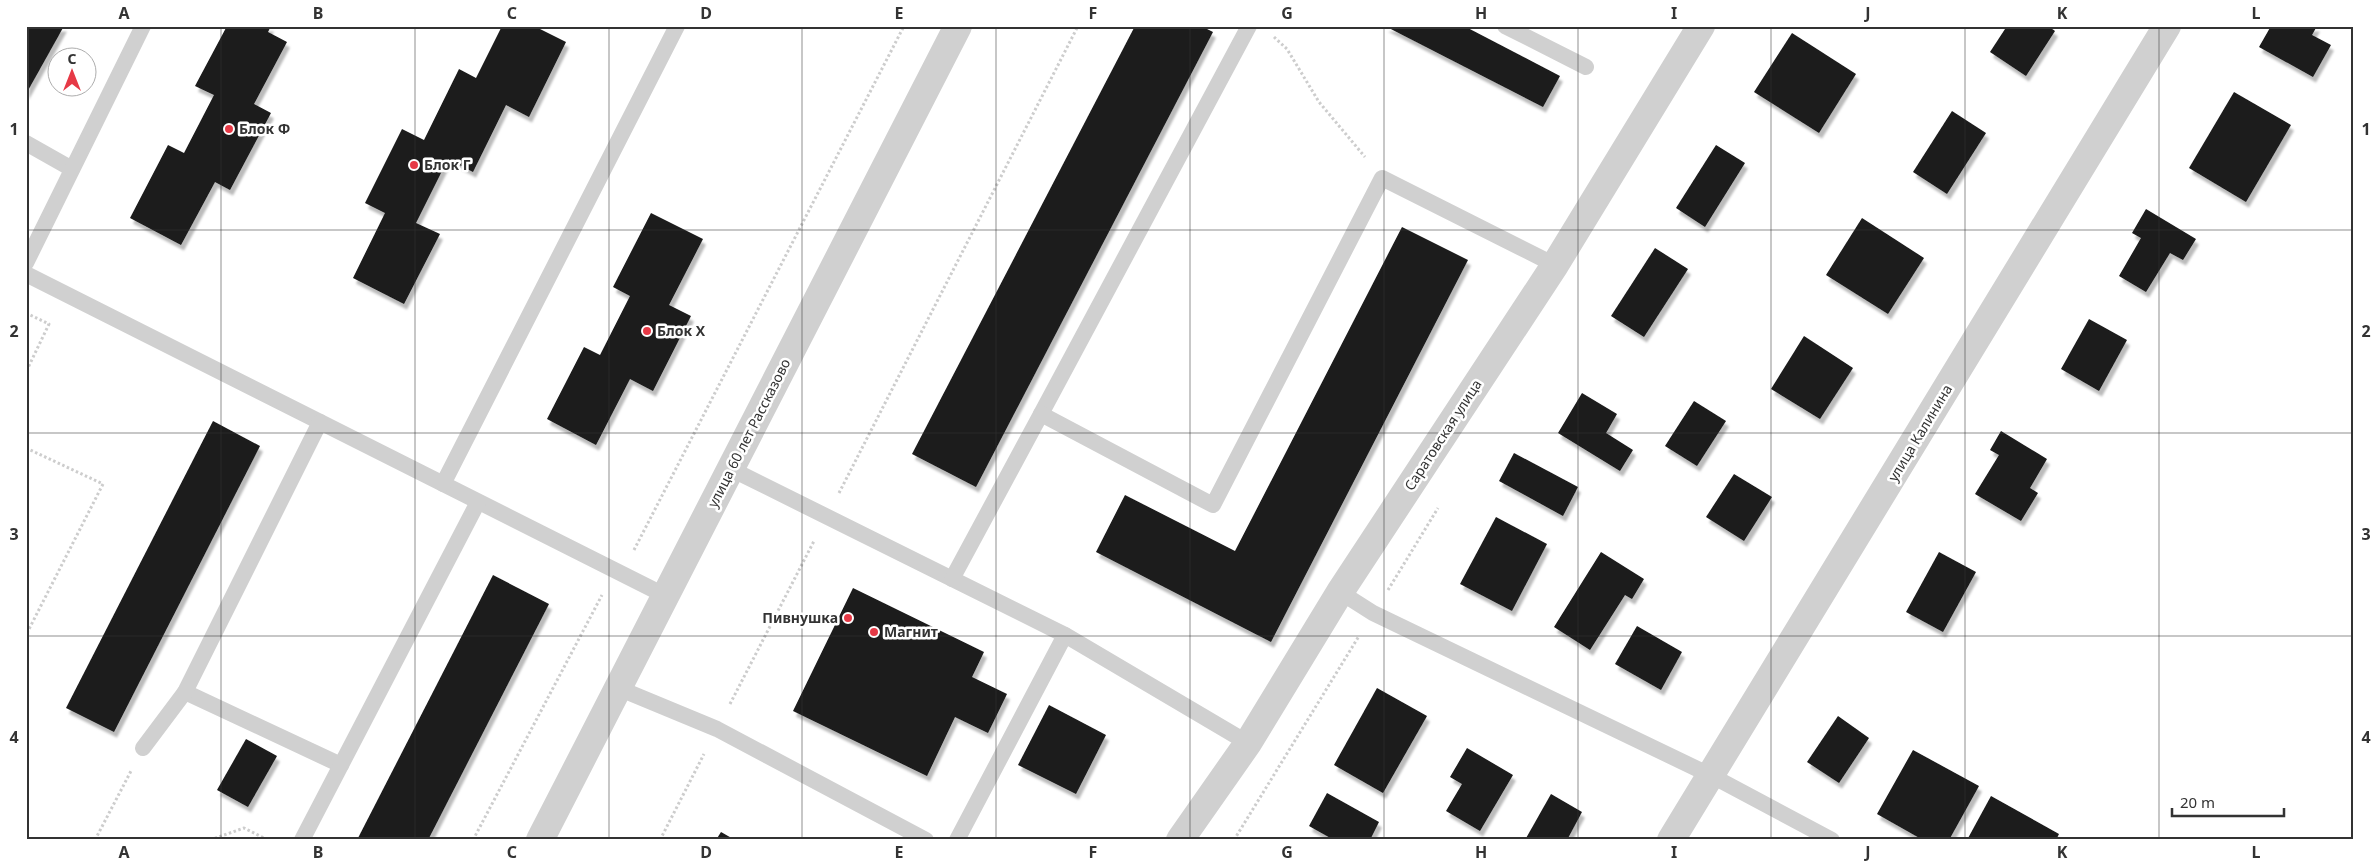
<svg xmlns="http://www.w3.org/2000/svg" width="2380" height="866" font-family="'Noto Sans',sans-serif">
	<defs>
		<filter id="shadow"><feDropShadow dx="3" dy="5.5" stdDeviation="1" flood-color="#0004"/></filter>
	</defs>
	<rect width="100%" height="100%" fill="#fff"/>
	<g fill="#1a1a1a" filter="url(#shadow)">
		<polygon points="26,26 64,26 26,94"/>
		<polygon points="227,26 271,26 268,32 287,42 254,104 271,113 230,190 215,182 181,245 130,218 168,145 184,153 214,95 195,86"/>
		<polygon points="502,26 534,26 566,42 529,117 506,105 473,172 448,159 416,223 440,234 404,304 353,278 385,213 365,203 402,129 424,140 459,69 476,78"/>
		<polygon points="1135,26 1201,26 1213,32 976,487 912,454"/>
		<polygon points="1385,26 1464,26 1560,76 1543,107"/>
		<polygon points="2007,26 2048,26 2055,31 2026,76 1990,52"/>
		<polygon points="2271,26 2317,26 2312,35 2331,45 2313,77 2259,47"/>
		<polygon points="1792,33 1856,74 1819,133 1754,92"/>
		<polygon points="2234,92 2291,125 2246,202 2189,168"/>
		<polygon points="1952,111 1986,133 1947,194 1913,172"/>
		<polygon points="1716,145 1745,163 1705,227 1676,208"/>
		<polygon points="2146,209 2196,239 2183,260 2170,253 2146,292 2119,276 2141,238 2132,233"/>
		<polygon points="651,213 703,239 669,305 691,316 653,391 630,379 596,445 547,419 584,347 600,355 630,296 613,287"/>
		<polygon points="1862,218 1924,258 1888,314 1826,275"/>
		<polygon points="1402,227 1468,260 1271,642 1096,552 1125,495 1235,551"/>
		<polygon points="1655,248 1688,269 1644,337 1611,316"/>
		<polygon points="2089,319 2127,340 2099,391 2061,369"/>
		<polygon points="1804,336 1853,368 1820,419 1771,389"/>
		<polygon points="1582,393 1617,414 1606,433 1633,450 1620,471 1558,433"/>
		<polygon points="1694,401 1726,421 1697,466 1665,446"/>
		<polygon points="213,421 260,446 114,732 66,708"/>
		<polygon points="2001,431 2047,459 2030,488 2038,493 2021,521 1975,494 1999,455 1990,450"/>
		<polygon points="1514,453 1578,487 1563,516 1499,481"/>
		<polygon points="1734,474 1772,497 1744,541 1706,517"/>
		<polygon points="1496,517 1547,544 1512,611 1460,584"/>
		<polygon points="1601,552 1644,579 1632,599 1625,595 1590,650 1554,627"/>
		<polygon points="1939,552 1976,572 1943,632 1906,612"/>
		<polygon points="493,575 549,604 428,840 357,840"/>
		<polygon points="853,588 984,652 972,677 1007,694 988,733 955,717 927,776 793,711"/>
		<polygon points="1637,626 1682,652 1661,690 1615,664"/>
		<polygon points="1377,688 1427,716 1383,793 1334,765"/>
		<polygon points="1049,705 1106,735 1076,794 1018,765"/>
		<polygon points="1838,716 1869,738 1839,783 1807,762"/>
		<polygon points="246,739 277,756 248,807 217,790"/>
		<polygon points="1467,748 1513,775 1480,831 1446,811 1462,784 1450,777"/>
		<polygon points="1913,750 1979,786 1949,840 1923,840 1877,814"/>
		<polygon points="1327,793 1379,822 1370,840 1334,840 1309,826"/>
		<polygon points="1551,794 1582,812 1567,840 1525,840"/>
		<polygon points="1991,796 2059,834 2056,840 1967,840"/>
		<polygon points="721,832 735,840 716,840"/>
	</g>
	<g fill="none" stroke-linecap="round" stroke-linejoin="round">
		<g stroke="#cdcdcd" stroke-width="3" stroke-dasharray="2.5 2.5" stroke-linecap="butt">
			<polyline points="1274,37 1287,49 1319,102 1365,157"/>
			<polyline points="26,313 49,324 26,372"/>
			<polyline points="26,448 103,484 26,635"/>
			<polyline points="839,493 1078,26"/>
			<polyline points="634,550 904,26"/>
			<polyline points="1388,590 1438,508"/>
			<polyline points="730,704 814,541"/>
			<polyline points="95,840 131,771"/>
			<polyline points="210,840 244,828 268,840"/>
			<polyline points="473,840 602,595"/>
			<polyline points="660,840 704,754"/>
			<polyline points="1234,840 1359,636"/>
		</g>
		<g stroke="#d0d0d0" stroke-width="16">
			<polyline points="1505,26 1586,67"/>
			<polyline points="26,143 72,169"/>
			<polyline points="26,263 143,26"/>
			<polyline points="26,274 666,596"/>
			<polyline points="1041,414 1249,26"/>
			<polyline points="731,469 1065,635 1248,743"/>
			<polyline points="443,484 677,26"/>
			<polyline points="952,579 1041,414 1213,505 1382,178 1555,265"/>
			<polyline points="1340,592 1373,613 1712,776 1832,840"/>
			<polyline points="618,688 717,729 926,840"/>
			<polyline points="185,692 341,765"/>
			<polyline points="143,748 185,692 320,422"/>
			<polyline points="302,840 478,502"/>
			<polyline points="957,840 1065,635"/>
		</g>
		<g stroke="#d0d0d0" stroke-width="28">
			<polyline points="540,840 958,26"/>
			<polyline points="1180,840 1248,743 1340,592 1555,265 1701,26"/>
			<polyline points="1671,840 2167,26"/>
		</g>
	</g>
	<path fill="none" stroke="#333" stroke-width="1" stroke-opacity="0.55" d="M 221,26 L 221,840M 415,26 L 415,840M 609,26 L 609,840M 802,26 L 802,840M 996,26 L 996,840M 1190,26 L 1190,840M 1384,26 L 1384,840M 1578,26 L 1578,840M 1771,26 L 1771,840M 1965,26 L 1965,840M 2159,26 L 2159,840M 26,230 L 2354,230M 26,433 L 2354,433M 26,636 L 2354,636"/>
	<g fill="#e63946" stroke="#fff" stroke-width="2">
		<circle cx="229" cy="129" r="5"/>
		<circle cx="414" cy="165" r="5"/>
		<circle cx="647" cy="331" r="5"/>
		<circle cx="848" cy="618" r="5"/>
		<circle cx="874" cy="632" r="5"/>
	</g>
	<g text-anchor="middle" stroke-width="5" stroke-linejoin="round" paint-order="stroke">
		<g font-size="14" font-weight="bold" fill="#333" stroke="#fff" text-anchor="start">
			<text x="239" y="134">Блок Ф</text>
			<text x="424" y="170">Блок Г</text>
			<text x="657" y="336">Блок Х</text>
			<text x="838" y="623" text-anchor="end">Пивнушка</text>
			<text x="884" y="637">Магнит</text>
		</g>
		<g font-size="14" fill="#333" stroke="#fff">
			<text transform="translate(749 433) rotate(-63)" y="5">улица 60 лет Рассказово</text>
			<text transform="translate(1920 433) rotate(-59)" y="5">улица Калинина</text>
			<text transform="translate(1443 435) rotate(-57)" y="5">Саратовская улица</text>
		</g>
	</g>
	<rect width="2380" height="866" fill="none" stroke="#ffffff" stroke-width="55"/>
	<g transform="translate(72 72)"><circle r="24" fill="#ffffff" stroke="#adadad"/>
	<path d="M0-4L9 19L0 12L-9 19Z" fill="#e63946"/>
	<text y="-8" font-size="14" font-weight="bold" text-anchor="middle" fill="#333333">С</text>
	</g>
	<path d="M2172 808v8h112v-8" fill="none" stroke="#333333" stroke-width="2.5"/>
	<text x="2180" y="808" font-size="15" fill="#333333" stroke="#ffffff" stroke-width="4" paint-order="stroke">20 m</text>
	<rect x="28" y="28" width="2324" height="810" fill="none" stroke="#333" stroke-width="2"/>
	<g font-size="16" text-anchor="middle" font-weight="bold" fill="#333">
		<text x="124" y="19">A</text>
		<text x="318" y="19">B</text>
		<text x="512" y="19">C</text>
		<text x="706" y="19">D</text>
		<text x="899" y="19">E</text>
		<text x="1093" y="19">F</text>
		<text x="1287" y="19">G</text>
		<text x="1481" y="19">H</text>
		<text x="1674" y="19">I</text>
		<text x="1868" y="19">J</text>
		<text x="2062" y="19">K</text>
		<text x="2256" y="19">L</text>
		<text x="14" y="135">1</text>
		<text x="2366" y="135">1</text>
		<text x="14" y="337">2</text>
		<text x="2366" y="337">2</text>
		<text x="14" y="540">3</text>
		<text x="2366" y="540">3</text>
		<text x="14" y="743">4</text>
		<text x="2366" y="743">4</text>
		<text x="124" y="858">A</text>
		<text x="318" y="858">B</text>
		<text x="512" y="858">C</text>
		<text x="706" y="858">D</text>
		<text x="899" y="858">E</text>
		<text x="1093" y="858">F</text>
		<text x="1287" y="858">G</text>
		<text x="1481" y="858">H</text>
		<text x="1674" y="858">I</text>
		<text x="1868" y="858">J</text>
		<text x="2062" y="858">K</text>
		<text x="2256" y="858">L</text>
	</g>
</svg>
